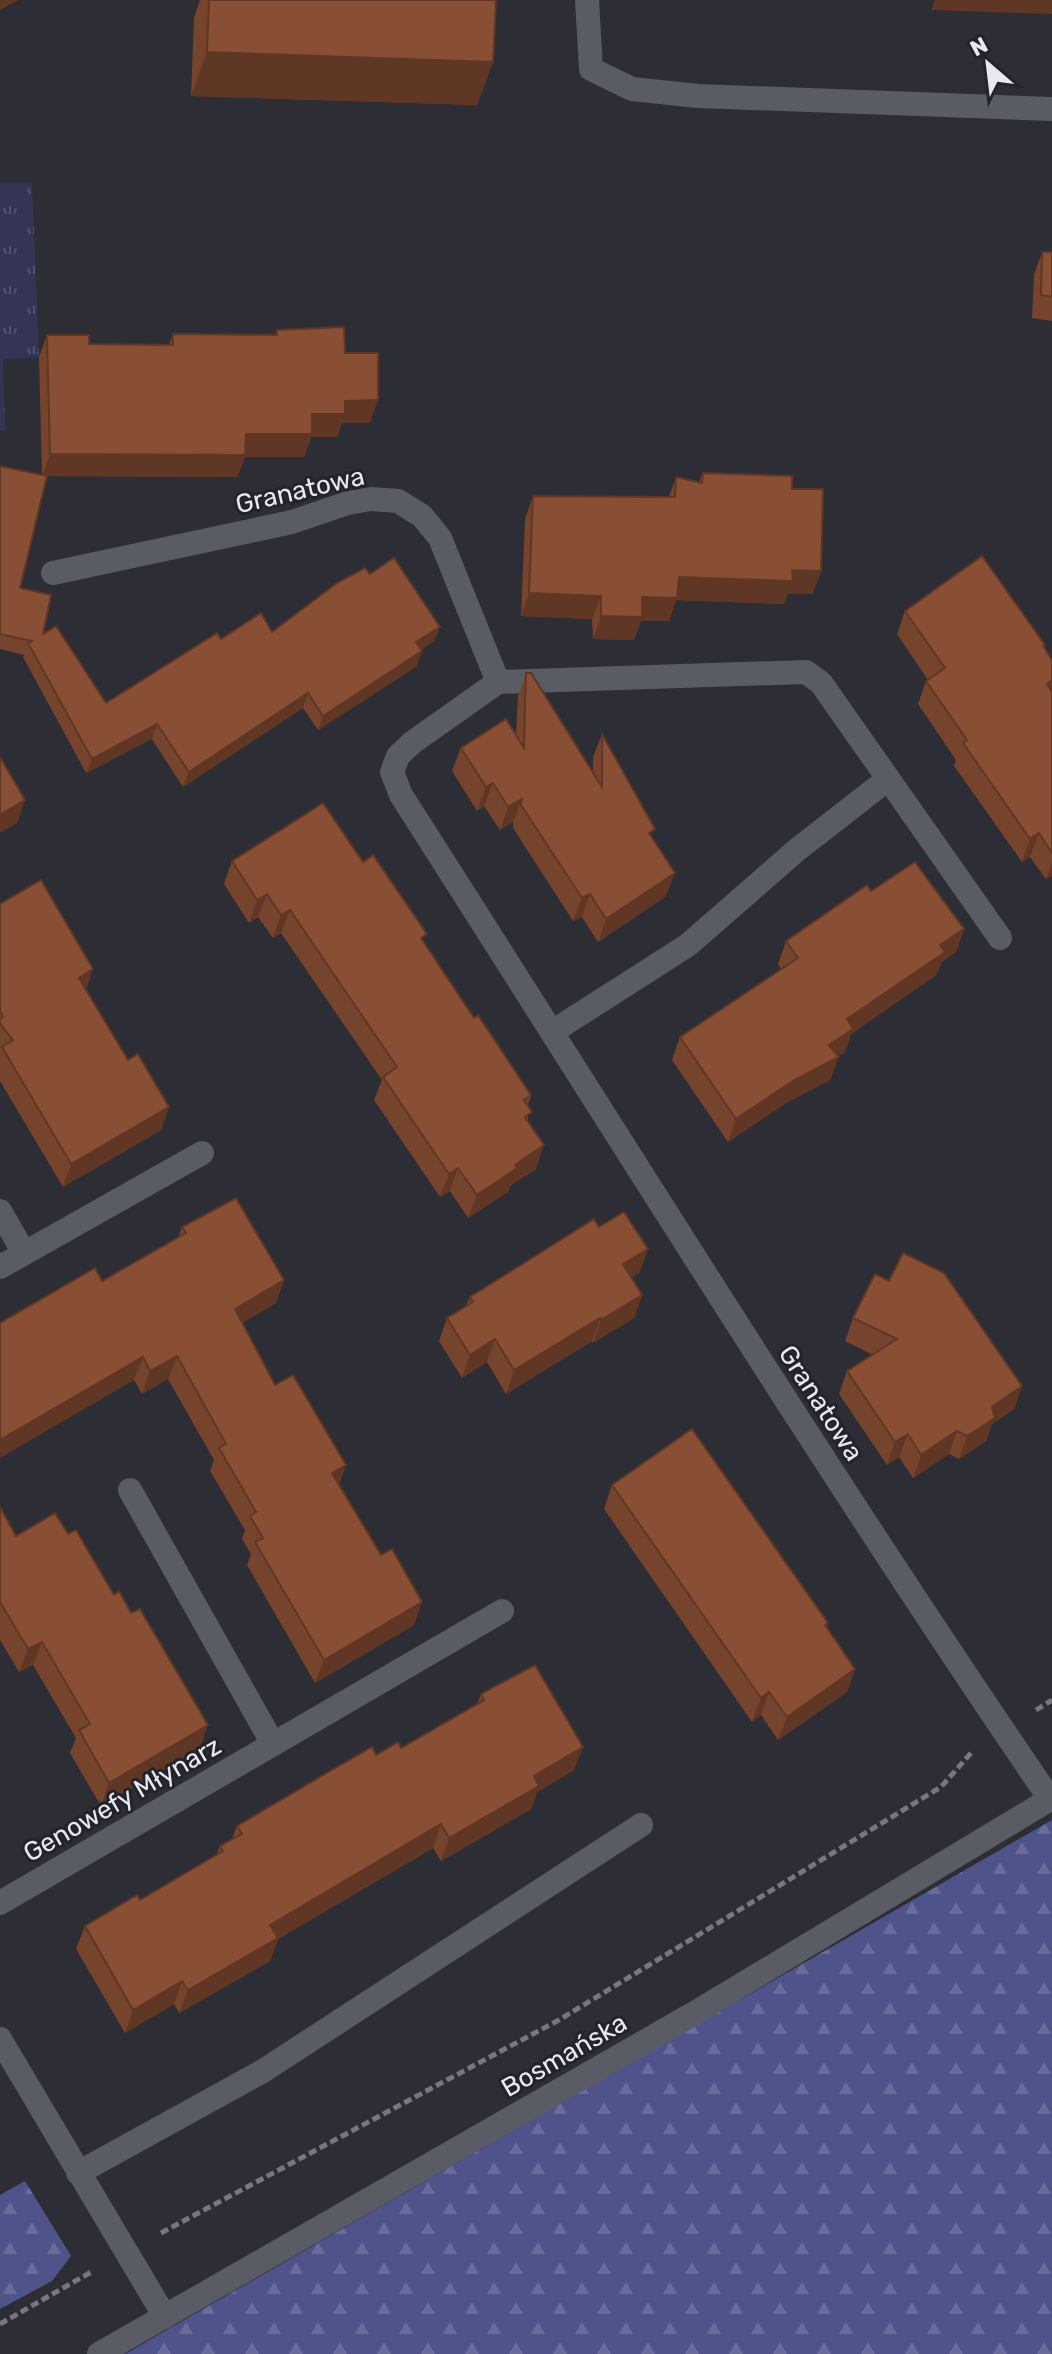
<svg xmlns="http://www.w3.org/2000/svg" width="1052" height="2354" font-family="Rubik,sans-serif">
	<defs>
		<pattern id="grass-tufts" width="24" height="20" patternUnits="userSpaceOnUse" patternTransform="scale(2)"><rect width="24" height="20" fill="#343555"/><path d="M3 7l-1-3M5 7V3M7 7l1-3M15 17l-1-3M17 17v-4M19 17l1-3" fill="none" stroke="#51526e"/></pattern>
		<pattern id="forest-firs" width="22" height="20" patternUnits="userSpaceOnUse" patternTransform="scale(2)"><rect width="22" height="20" fill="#505389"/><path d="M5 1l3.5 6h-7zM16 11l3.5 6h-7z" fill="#696c9a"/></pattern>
	</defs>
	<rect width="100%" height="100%" fill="#2c2d35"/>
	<polygon fill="url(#grass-tufts)" points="0,183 32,183 39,357 3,359 5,431 0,430"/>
	<g fill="url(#forest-firs)">
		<polygon points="1052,1820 1052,2354 125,2354"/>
		<polygon points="25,2181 71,2256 52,2281 0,2309 0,2195"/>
	</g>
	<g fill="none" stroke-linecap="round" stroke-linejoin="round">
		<g stroke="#77787f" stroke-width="5" stroke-dasharray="8 4" stroke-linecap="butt">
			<polyline points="1036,1710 1052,1700"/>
			<polyline points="161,2233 559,2020 941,1787 972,1752"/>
			<polyline points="0,2324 93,2271"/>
		</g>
		<g stroke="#5a5c65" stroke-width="24">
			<polyline points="587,0 591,69 632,89 698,96 1052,109"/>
			<polyline points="53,573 292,522 348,503 371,499 398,501 422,516 440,538 498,682"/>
			<path d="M 1000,938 L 821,683 L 806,672 L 498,682 L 413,742 L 398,756 L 392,772 L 401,795 C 616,1131 825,1470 1050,1799"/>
			<polyline points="552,1032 688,945 798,849 888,779"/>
			<polyline points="0,1211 24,1253"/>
			<polyline points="0,1267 202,1153"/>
			<polyline points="130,1490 273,1744"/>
			<polyline points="0,1903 502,1611"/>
			<polyline points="0,2039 165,2317"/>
			<polyline points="78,2173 263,2071 641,1825"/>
			<polyline points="99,2354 698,2011 1052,1798"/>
		</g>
	</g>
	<g fill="#76442d">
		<polygon points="200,0 496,0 493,62 477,105 191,96 194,18"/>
		<polygon points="1042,252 1052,252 1052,321 1032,318 1034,275"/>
		<polygon points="277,330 345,353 370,423 342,423 337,437 311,437 304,457 245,457 237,477 46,476 20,588 43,634 106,703 221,639 272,632 370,574 440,627 434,641 421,650 417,666 318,730 303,708 183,787 152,739 86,773 23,657 24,655 0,649 0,466 42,475 39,357 47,335 89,344 169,345 173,334 275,335"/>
		<polygon points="703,473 792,489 821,571 812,594 788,594 784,604 676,600 669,621 641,621 634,640 593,639 592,619 521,616 525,519 533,496 669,497 676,477 699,482"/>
		<polygon points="905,611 1045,645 1044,648 1052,660 1052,875 1046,879 1030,857 1022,862 954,766 956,760 918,704 926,681 928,680 897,634"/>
		<polygon points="526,673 593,773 593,757 602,734 652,838 666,896 598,942 582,917 573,921 513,828 513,822 500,830 484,806 477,811 452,771 461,748 516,736 518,696"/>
		<polygon points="232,861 363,862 424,943 474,1018 531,1095 528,1105 528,1122 536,1169 511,1185 509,1191 468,1218 450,1191 440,1197 374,1100 382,1080 281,933 273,938 258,917 249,923 224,884"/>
		<polygon points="871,891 964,929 956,952 942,962 936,975 851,1034 845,1052 838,1056 830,1080 788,1102 728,1142 672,1060 680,1037 781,969 778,964 786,941"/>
		<polygon points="0,904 93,969 86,989 128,1060 169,1107 161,1130 63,1187 0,1081"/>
		<polygon points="182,1227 284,1280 276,1303 242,1323 275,1385 346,1465 339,1484 414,1625 315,1683 247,1565 251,1554 242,1539 245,1530 210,1471 214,1460 168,1379 142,1394 134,1380 102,1281 178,1238"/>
		<polygon points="599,1227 648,1249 639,1273 631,1277 642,1295 634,1318 593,1343 592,1341 506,1394 487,1362 462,1378 439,1341 447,1318 466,1306 470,1297"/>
		<polygon points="853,1318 1022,1386 1014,1409 992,1424 986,1441 959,1459 949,1454 913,1478 899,1457 887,1465 839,1394 847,1371 873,1355 845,1341"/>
		<polygon points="612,1485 828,1623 827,1628 855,1669 847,1692 778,1740 761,1715 752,1722 604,1509"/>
		<polygon points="0,1507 16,1536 200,1748 101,1806 70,1753 76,1738 33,1665 19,1672 0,1640"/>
		<polygon points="481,1694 574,1770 537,1792 531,1809 441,1861 433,1848 278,1939 270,1961 179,2013 174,2004 125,2033 76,1949 85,1926 140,1900 217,1854 220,1846 232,1839 237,1826 376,1755 401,1748 477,1705"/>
	</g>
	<g fill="#603724">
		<polygon points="0,0 19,0 0,10"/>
		<polygon points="935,0 1052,0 1052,14 931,10"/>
		<polygon points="207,52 493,62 477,105 191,96"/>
		<polygon points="378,400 370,423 342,423 337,437 311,437 304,457 245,457 237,477 42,476 50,454 246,434 312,414 345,401"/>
		<polygon points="792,570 821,571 812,594 788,594 784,604 676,600 669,621 641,621 634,640 593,639 601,616 642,597 679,577"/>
		<polygon points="529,593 601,596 592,619 521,616"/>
		<polygon points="440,627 434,641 411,657 416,642"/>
		<polygon points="422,651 417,666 318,730 323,716"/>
		<polygon points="1052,680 1052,697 1047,684"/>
		<polygon points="308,693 303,708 183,787 189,772"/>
		<polygon points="157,724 152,739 86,773 92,759"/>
		<polygon points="493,783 484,806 477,811 486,787"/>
		<polygon points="522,799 513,822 500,830 508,807"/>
		<polygon points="25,800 17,823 0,833 0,815"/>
		<polygon points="1039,833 1030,857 1022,862 1030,839"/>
		<polygon points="1052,862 1052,875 1046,879"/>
		<polygon points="675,873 666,896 598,942 606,919"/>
		<polygon points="267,894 258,917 249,923 257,900"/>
		<polygon points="590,894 582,917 573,921 582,898"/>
		<polygon points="290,910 281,933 273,938 281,915"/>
		<polygon points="964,929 956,952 942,962 936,975 851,1034 845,1052 834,1059 839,1057 830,1080 788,1102 728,1142 736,1119 829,1045 847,1019 940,945"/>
		<polygon points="93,969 84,992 79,978"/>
		<polygon points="169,1107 161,1130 63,1187 71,1164"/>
		<polygon points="544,1145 536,1169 511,1185 509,1191 468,1218 477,1195 515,1165"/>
		<polygon points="458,1168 450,1191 440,1197 449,1174"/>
		<polygon points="648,1249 639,1273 615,1288 623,1264"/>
		<polygon points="284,1280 276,1303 226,1332 235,1309"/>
		<polygon points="642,1295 634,1318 593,1343 601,1320"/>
		<polygon points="600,1318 592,1341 506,1394 514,1370"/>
		<polygon points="495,1339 487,1362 462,1378 470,1355"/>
		<polygon points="177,1356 168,1379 142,1394 150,1371"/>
		<polygon points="143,1357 134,1380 0,1458 0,1440"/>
		<polygon points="1022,1386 1014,1409 992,1424 986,1441 959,1459 967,1436 992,1407"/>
		<polygon points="957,1431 949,1454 913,1478 921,1455"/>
		<polygon points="908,1434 899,1457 887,1465 895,1442"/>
		<polygon points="346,1465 337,1488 332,1473"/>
		<polygon points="422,1602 414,1625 315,1683 324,1660"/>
		<polygon points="42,1642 33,1665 19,1672 28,1649"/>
		<polygon points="855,1669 847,1692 778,1740 787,1717"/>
		<polygon points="769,1692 761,1715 752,1722 761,1698"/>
		<polygon points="208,1725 200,1748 101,1806 109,1783"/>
		<polygon points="583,1747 574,1770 537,1792 531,1809 441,1861 449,1838 534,1776"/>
		<polygon points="441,1824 433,1848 278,1939 270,1961 179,2013 188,1990 270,1925"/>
		<polygon points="182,1981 174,2004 125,2033 133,2010"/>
	</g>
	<g fill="#894f34" stroke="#603724" stroke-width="2">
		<polygon points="209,0 496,0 493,62 207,52"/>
		<polygon points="1042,252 1052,252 1052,297 1041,295"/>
		<polygon points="344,327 345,353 378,353 378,400 345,401 345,414 312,414 312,434 246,434 245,455 50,454 47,335 89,335 89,344 173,345 173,334 277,335 277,330"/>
		<polygon points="0,466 47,476 20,588 51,595 43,634 56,626 106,703 217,633 221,639 261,613 272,632 337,583 365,568 370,574 394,558 440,627 416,642 422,651 323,716 308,693 189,772 157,724 92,759 28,643 32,641 0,634"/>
		<polygon points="703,473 792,476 792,489 823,489 821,571 792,570 793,581 679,577 677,598 642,597 642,617 601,616 601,596 529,593 533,496 675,497 676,477 702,483"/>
		<polygon points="982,556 1045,645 1043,646 1052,660 1052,680 1047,684 1052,692 1052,853 1039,833 1030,839 963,743 967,740 926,681 945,668 905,611"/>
		<polygon points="526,673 531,673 602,787 602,734 655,829 649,833 675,873 606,919 590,894 582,898 521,805 522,799 508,807 493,783 486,787 461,748 506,719 524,748"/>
		<polygon points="0,757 25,800 0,815"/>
		<polygon points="323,803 363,862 373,855 427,934 421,938 474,1018 478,1015 531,1095 524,1100 532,1112 525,1117 544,1145 515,1165 517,1168 477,1195 458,1168 449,1174 383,1077 397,1067 290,910 281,915 267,894 257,900 232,861"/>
		<polygon points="915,862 964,929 940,945 945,952 847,1019 853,1029 829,1045 839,1057 796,1079 736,1119 680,1037 798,958 786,941 867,885 871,891"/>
		<polygon points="41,880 93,969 79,978 128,1060 138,1054 169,1107 71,1164 2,1047 13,1040 0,1024 0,1019 3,1017 0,1011 0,904"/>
		<polygon points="236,1198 284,1280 235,1309 275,1385 293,1375 346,1465 332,1473 381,1555 392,1549 422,1602 324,1660 255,1542 263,1538 250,1516 256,1512 219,1448 226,1444 177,1356 150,1371 143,1357 0,1440 0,1323 95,1268 102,1281 186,1233 182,1227"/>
		<polygon points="624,1212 648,1249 623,1264 642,1295 601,1320 600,1318 514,1370 495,1339 470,1355 447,1318 473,1302 470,1297 594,1219 599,1227"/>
		<polygon points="903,1253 944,1273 1022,1386 992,1407 995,1418 967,1436 957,1431 921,1455 908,1434 895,1442 847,1371 897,1339 853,1318 875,1274 889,1281"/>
		<polygon points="692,1429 828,1623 825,1625 855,1669 787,1717 769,1692 761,1698 612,1485"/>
		<polygon points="0,1507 16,1536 55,1513 68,1534 76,1530 114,1595 119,1591 131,1613 140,1609 208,1725 109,1783 79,1730 90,1724 42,1642 28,1649 0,1602"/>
		<polygon points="535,1665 583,1747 534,1776 539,1786 449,1838 441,1824 270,1925 278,1938 188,1990 182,1981 133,2010 85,1926 137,1895 140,1900 223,1851 220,1846 242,1834 237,1826 325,1774 372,1747 376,1755 398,1742 401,1748 484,1700 481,1694"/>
	</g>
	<g text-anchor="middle" stroke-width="6" stroke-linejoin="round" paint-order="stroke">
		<g font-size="26" fill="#e8e9ef" stroke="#22232b">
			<text transform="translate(300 490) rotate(-13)" y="9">Granatowa</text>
			<text transform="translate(821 1403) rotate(57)" y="9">Granatowa</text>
			<text transform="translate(122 1799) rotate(-30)" y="9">Genowefy Młynarz</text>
			<text transform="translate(564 2055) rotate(-30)" y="9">Bosmańska</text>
		</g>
	</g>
	<g transform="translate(988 64) rotate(332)" stroke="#22232b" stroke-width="6" paint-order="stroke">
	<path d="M0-6L14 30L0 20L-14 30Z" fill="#e8e9ef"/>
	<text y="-12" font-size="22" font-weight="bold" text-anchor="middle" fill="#e8e9ef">N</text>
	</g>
</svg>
